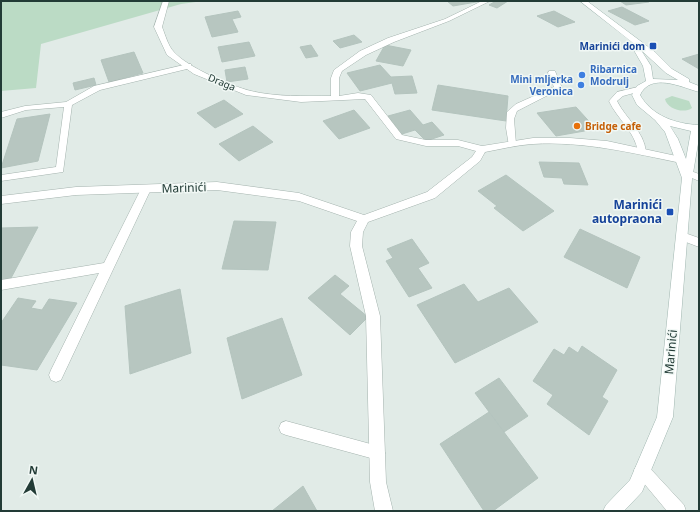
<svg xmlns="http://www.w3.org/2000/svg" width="700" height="512" font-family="'Noto Sans',sans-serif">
	<rect width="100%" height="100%" fill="#e1ebe7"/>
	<g fill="#bbdbc5">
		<polygon points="1,1 203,1 181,4 41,44 36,88 1,91"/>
		<path d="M 672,96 L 689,101 L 692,108 C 684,114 667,109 665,99 Z"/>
	</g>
	<g fill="#b7c6c0" stroke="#b4c4be">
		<polygon points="447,1 482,1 453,6"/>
		<polygon points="496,1 508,1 497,8 489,5"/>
		<polygon points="620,1 648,1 649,2 626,5"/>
		<polygon points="622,7 649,21 635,25 608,11"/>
		<polygon points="238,11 241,17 232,19 238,32 212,37 205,17"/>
		<polygon points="554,11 575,22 558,27 537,16"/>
		<polygon points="354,35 362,42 340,48 333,41"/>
		<polygon points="249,42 255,56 222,62 218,47"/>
		<polygon points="311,45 318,56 306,58 300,47"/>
		<polygon points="385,45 411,50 403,66 376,61"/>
		<polygon points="134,52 143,73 109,82 101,60"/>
		<polygon points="699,54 699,69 682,59"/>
		<polygon points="380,65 391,77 412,76 417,93 395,94 392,83 360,91 347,73"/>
		<polygon points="245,67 248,79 227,82 225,70"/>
		<polygon points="94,78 96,85 75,90 73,83"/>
		<polygon points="438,85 508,96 506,121 432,110"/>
		<polygon points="224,100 243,114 215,128 197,113"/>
		<polygon points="576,107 596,129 556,136 537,113"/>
		<polygon points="354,110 370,128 339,139 323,121"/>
		<polygon points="410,110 423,125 432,122 444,135 426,141 415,130 402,134 388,116"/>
		<polygon points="50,114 38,161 1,168 17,119"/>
		<polygon points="253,126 273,142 239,161 219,144"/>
		<polygon points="539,162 579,163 588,185 564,184 562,178 544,177"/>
		<polygon points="506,175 554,211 523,231 494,208 497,206 478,191"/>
		<polygon points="234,221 276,222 268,270 222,269"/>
		<polygon points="38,227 10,280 1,281 1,228"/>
		<polygon points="580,229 640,257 627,288 564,257"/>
		<polygon points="412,239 429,263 418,268 432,288 409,297 386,261 393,258 387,249"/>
		<polygon points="335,275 349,286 340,294 368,317 350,335 308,298"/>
		<polygon points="464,284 478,302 509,288 538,322 455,363 417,305"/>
		<polygon points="180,289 191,353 130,374 125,306"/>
		<polygon points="18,298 36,301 31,308 42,310 49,299 77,303 37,370 1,365 1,323"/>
		<polygon points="282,318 302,375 242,399 227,338"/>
		<polygon points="582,346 617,370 602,397 608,401 589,435 547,404 553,395 533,381 554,349 564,355 569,347 578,353"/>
		<polygon points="499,378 528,416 504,432 475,393"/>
		<polygon points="489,412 538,478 493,511 484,511 440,444"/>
		<polygon points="303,486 317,511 272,511"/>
	</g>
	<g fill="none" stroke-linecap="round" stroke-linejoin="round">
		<defs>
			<g id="lane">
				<polygon points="188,64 191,64 191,68 100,90 72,105 63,172 1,181 1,175 56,167 64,107 26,110 1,118 1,112 25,106 66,102 94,86"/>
				<polygon points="549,71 555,71 562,88 517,111 514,119 516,144 515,146 509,146 506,128 507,112 516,104 554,87 548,73"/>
				<path d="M 638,87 L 641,87 L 641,91 L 623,96 L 617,101 C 626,119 644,131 646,152 L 642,155 L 638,152 C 635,131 617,119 609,101 L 617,92 Z"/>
				<polygon points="688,170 699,174 699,181 685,175 683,173"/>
				<polygon points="146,186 151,189 61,380 56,382 51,380 49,375 51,370 99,273 1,290 1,280 104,263 141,189"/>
				<polygon points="682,232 699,238 699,247 678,239 677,236"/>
				<polygon points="286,421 378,446 383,448 385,453 383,458 378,460 286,435 281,433 279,428 281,423"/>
				<polygon points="642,462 647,465 684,505 686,511 667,511 637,475 634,470 637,465"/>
			</g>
			<path id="street" d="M 163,1 L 169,1 L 162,27 C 165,34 168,46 174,52 C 187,67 231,86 251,91 C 276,97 305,96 331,96 L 331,78 L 334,70 L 360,51 L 388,38 L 445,19 L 482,1 L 490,1 L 449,21 L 394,42 L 366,55 L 342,71 L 339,78 L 339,96 L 358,93 L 371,95 L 402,135 L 426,140 L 458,140 L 482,146 L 533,138 L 570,138 L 607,141 L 681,157 L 686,160 L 681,163 C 632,153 584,141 533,144 C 517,145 501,149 485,152 L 480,161 L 435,198 L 368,222 L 363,232 L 362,246 L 380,316 L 386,482 L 393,511 L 375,511 L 370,482 L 366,316 L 350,246 L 351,232 L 357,221 L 299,201 L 217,190 L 76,195 L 1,204 L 1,196 L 76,187 L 217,182 L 299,193 L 364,215 L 427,192 L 472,157 L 476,151 L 458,146 L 426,146 L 396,139 L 365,99 L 301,102 L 246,95 L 194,74 L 167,55 L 154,27 Z"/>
			<path id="secondary" d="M 580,1 L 587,1 L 655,52 L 672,69 L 689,79 L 689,82 L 699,86 L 699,92 C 681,87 651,72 640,95 C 652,116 676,124 699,125 L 699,138 L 692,179 L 673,417 L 642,492 L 624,511 L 603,511 L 606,505 L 630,480 L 657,417 L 682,178 L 665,132 L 655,120 L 637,105 L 632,95 L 637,86 L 646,81 L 643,66 L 631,45 L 633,43 ZM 641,50 L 666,73 L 678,80 L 653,79 L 651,66 ZM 670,126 L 691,131 L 686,159 L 678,139 Z"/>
		</defs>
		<use href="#lane" stroke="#a4b3ae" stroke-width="1"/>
		<use href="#street" stroke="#a4b3ae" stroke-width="1"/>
		<use href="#secondary" stroke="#a0b6b0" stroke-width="1"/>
		<use href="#lane" fill="#fff" fill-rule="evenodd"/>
		<use href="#street" fill="#fff" fill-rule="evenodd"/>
		<use href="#secondary" fill="#fff" fill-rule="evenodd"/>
	</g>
	<g fill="#1a4fb4" stroke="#f1f8f5" stroke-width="1.5">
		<rect x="649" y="42" width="8" height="8" rx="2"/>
		<rect x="666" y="208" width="8" height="8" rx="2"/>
	</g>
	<g fill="#3f7fe0" stroke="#f1f8f5" stroke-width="1.5">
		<circle cx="582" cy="75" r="4"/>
		<circle cx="581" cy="85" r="4"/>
	</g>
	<circle fill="#e8710a" stroke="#f1f8f5" stroke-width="1.5" cx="577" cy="126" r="4"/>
	<g text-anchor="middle" stroke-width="3" stroke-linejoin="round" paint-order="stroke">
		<g font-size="10" font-weight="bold" fill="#164399" stroke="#f1f8f5" text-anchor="end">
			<text x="645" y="50">Marinići dom</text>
		</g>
		<g font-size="10" font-weight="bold" fill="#366cbe" stroke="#f1f8f5" text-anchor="start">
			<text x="590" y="73">Ribarnica<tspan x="590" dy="12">Modrulj</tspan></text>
			<text x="573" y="83" text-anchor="end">Mini mljerka<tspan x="573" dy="12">Veronica</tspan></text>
		</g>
		<g font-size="10" fill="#223b36" stroke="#f1f8f5">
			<text transform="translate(222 82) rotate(22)" y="4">Draga</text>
		</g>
		<g font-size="10" font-weight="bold" fill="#c56008" stroke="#f1f8f5" text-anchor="start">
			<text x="585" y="130">Bridge cafe</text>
		</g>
		<g font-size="12" fill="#223b36" stroke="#f1f8f5">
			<text transform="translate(184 188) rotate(-2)" y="4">Marinići</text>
			<text transform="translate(671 352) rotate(-85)" y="4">Marinići</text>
		</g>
		<g font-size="12" font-weight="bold" fill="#164399" stroke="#f1f8f5" text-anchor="end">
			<text x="662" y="209">Marinići<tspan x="662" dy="14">autopraona</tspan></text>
		</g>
	</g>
	<rect width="700" height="512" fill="none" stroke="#223b36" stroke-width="4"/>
	<g transform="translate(32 480) rotate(8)" stroke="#f1f8f5" stroke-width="3" paint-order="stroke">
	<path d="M0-3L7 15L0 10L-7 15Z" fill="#223b36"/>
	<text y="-6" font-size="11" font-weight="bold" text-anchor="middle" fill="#223b36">N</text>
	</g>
</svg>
